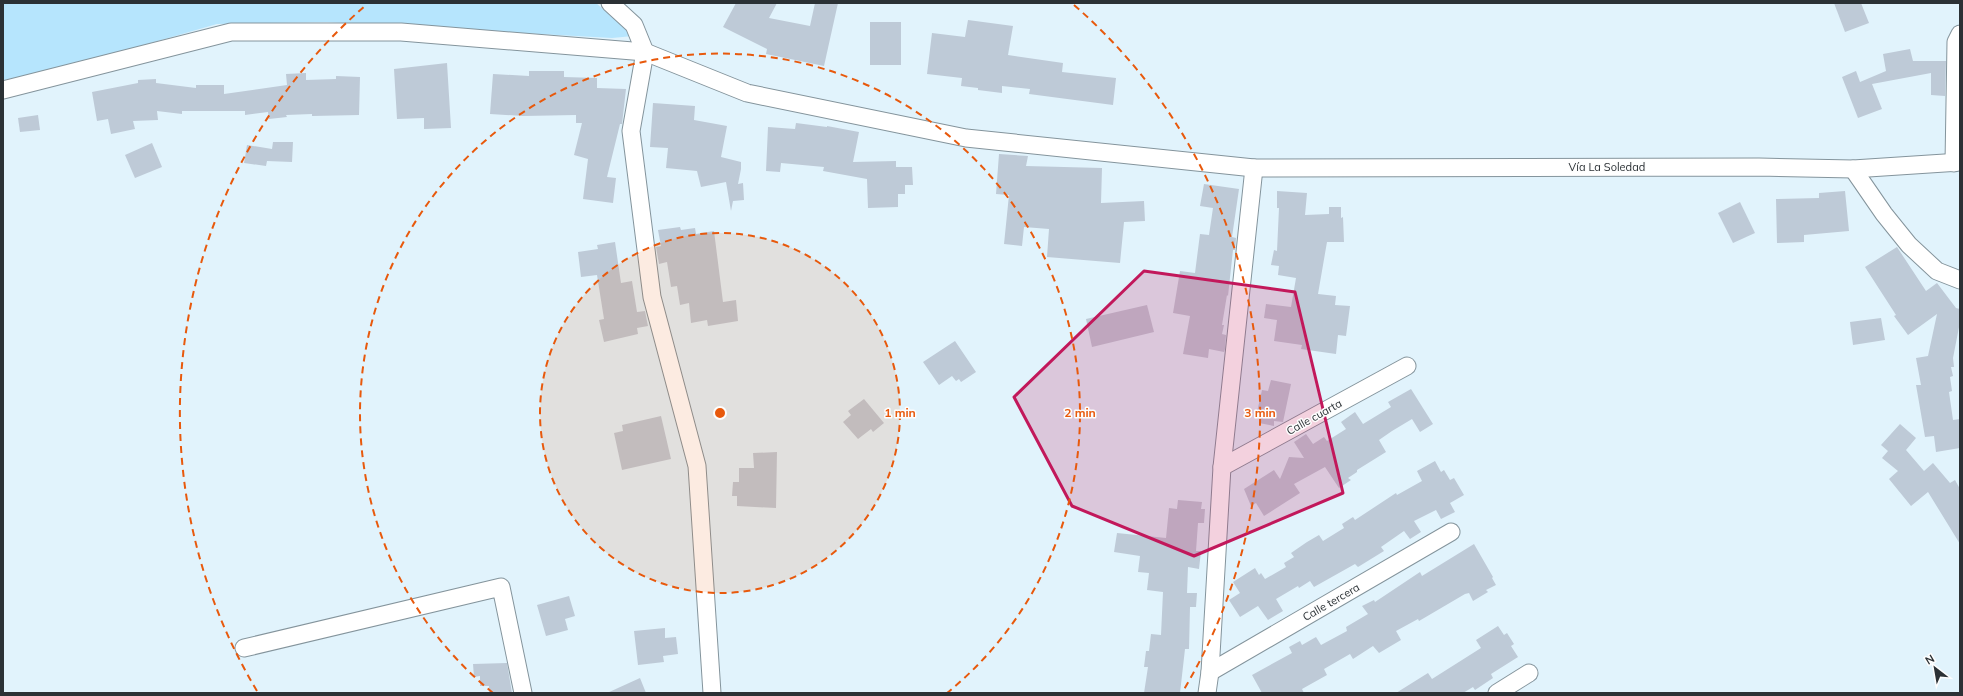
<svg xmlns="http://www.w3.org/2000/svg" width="1963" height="696" font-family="Mulish,sans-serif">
	<rect width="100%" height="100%" fill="#e1f3fc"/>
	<polygon fill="#b6e5fd" points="3,3 596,3 633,36 612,38 327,22 217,24 60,69 3,80"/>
	<g fill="#becad7">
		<polygon points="736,3 777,3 769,18 810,26 815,3 838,3 824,66 766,54 767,49 723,27"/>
		<polygon points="1834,3 1861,3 1869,23 1845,32"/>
		<polygon points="968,20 1013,26 1008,55 1063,63 1062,72 1116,78 1113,105 1029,94 1030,89 1002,86 1002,93 978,90 978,88 961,86 962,78 927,74 932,33 965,37"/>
		<rect x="870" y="22" width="31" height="43"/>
		<polygon points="1910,49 1913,61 1946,61 1945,96 1931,95 1931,73 1872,84 1882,109 1858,118 1842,77 1856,71 1860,82 1886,71 1883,54"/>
		<polygon points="447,63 451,128 424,129 424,118 397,119 394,69"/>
		<polygon points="529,71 564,71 564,77 597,78 597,88 626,89 622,124 620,124 607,177 616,178 613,203 583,199 588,159 574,155 582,123 576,123 576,115 523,116 490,114 493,74 529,76"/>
		<polygon points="306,73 306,80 336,79 336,76 360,77 359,115 312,116 312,114 286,115 287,117 269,119 268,112 245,115 245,111 182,111 182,114 157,111 158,120 133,121 135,129 111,134 108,119 97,121 92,92 138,83 138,80 156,79 156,83 196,88 196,85 224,85 224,94 287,85 286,74"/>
		<polygon points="653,103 695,106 694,120 727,126 721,157 741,162 741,169 738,184 743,183 744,200 733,201 731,211 726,182 701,187 697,171 666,168 668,148 650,147"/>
		<polygon points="38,115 40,130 20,132 18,118"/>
		<polygon points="796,123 827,127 827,126 859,132 853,162 896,161 896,167 912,167 913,185 905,185 905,194 898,194 898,207 868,208 867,179 823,171 824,167 781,163 780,172 766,171 768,127 795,129"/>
		<polygon points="273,142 293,142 292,162 267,161 266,166 244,163 247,145 272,149"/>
		<polygon points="152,143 162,167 135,178 125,155"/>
		<polygon points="999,154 1028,156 1026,166 1102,168 1101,203 1144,201 1145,221 1124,222 1120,263 1047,257 1049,229 1024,227 1022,246 1004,244 1009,195 996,194"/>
		<polygon points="1204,184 1239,189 1232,237 1236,238 1235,250 1233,250 1228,296 1227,295 1222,325 1224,325 1222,334 1226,335 1225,349 1224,352 1209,349 1208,358 1183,354 1190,316 1173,313 1180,271 1195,273 1200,234 1209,235 1213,208 1200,206"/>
		<polygon points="1277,191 1307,193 1305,215 1329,214 1329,207 1341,207 1341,218 1343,217 1344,242 1327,242 1318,294 1336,296 1335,305 1350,306 1346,336 1338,335 1336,354 1301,349 1302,345 1274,341 1277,320 1264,318 1266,304 1291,307 1296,278 1278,275 1279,266 1271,265 1274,250 1277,251 1279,208 1277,208"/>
		<polygon points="1845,191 1849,231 1804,235 1804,242 1777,243 1776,199 1819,198 1819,193"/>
		<polygon points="1740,202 1755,233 1733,243 1718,213"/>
		<polygon points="680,227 681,230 695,228 696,234 714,231 723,302 736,300 738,321 708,326 707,320 691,323 689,303 680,305 677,286 671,287 667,262 659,264 656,247 661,246 658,230"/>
		<polygon points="615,242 621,283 632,281 637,312 645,311 648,326 637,328 638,334 604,342 599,320 604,319 597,275 581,277 578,252 598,249 597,245"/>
		<polygon points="1897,247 1926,291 1937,283 1956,308 1960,309 1960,322 1953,358 1954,367 1951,367 1953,376 1950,377 1952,391 1949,392 1953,420 1960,419 1960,448 1936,452 1934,436 1925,437 1916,385 1921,385 1916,358 1928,356 1937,314 1908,335 1894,316 1896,315 1865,267"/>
		<polygon points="1147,305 1154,332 1092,347 1086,319"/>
		<polygon points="1881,318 1885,340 1853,345 1850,322"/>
		<polygon points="955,341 976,372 961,382 959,379 956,381 952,376 939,385 923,362"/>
		<polygon points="1271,380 1291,384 1283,422 1274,421 1274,426 1259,423 1261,413 1257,412 1262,390 1268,391"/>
		<polygon points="1411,389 1433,424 1420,432 1412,419 1392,431 1379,440 1386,452 1357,470 1357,472 1348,478 1351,480 1339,488 1325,467 1294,484 1300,493 1264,516 1256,503 1251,506 1244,489 1274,470 1280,479 1289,457 1304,458 1294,442 1306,434 1313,444 1324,437 1327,441 1346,429 1341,422 1355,412 1363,424 1391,407 1388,402"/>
		<polygon points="864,399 884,423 873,432 871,429 858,439 843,422 851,415 848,411"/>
		<polygon points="661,416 671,459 622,470 614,433 623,431 622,425"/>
		<polygon points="1900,424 1916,438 1906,450 1924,471 1933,463 1950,483 1955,480 1960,489 1960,544 1928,492 1911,506 1889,479 1898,471 1882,458 1888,451 1881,445"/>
		<polygon points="777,452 776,508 737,506 737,496 732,496 733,482 739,482 739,468 754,468 753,453"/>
		<polygon points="1435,461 1441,472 1444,470 1450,480 1454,478 1464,495 1450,503 1455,512 1441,519 1436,510 1414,521 1421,532 1410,539 1404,531 1381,547 1384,551 1358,567 1355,564 1314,587 1310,581 1299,588 1298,586 1276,599 1283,611 1268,620 1258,606 1240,617 1229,600 1240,593 1233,582 1255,568 1259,575 1261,573 1265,579 1286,567 1284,563 1294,557 1291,553 1307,542 1319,535 1323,541 1344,528 1342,524 1353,517 1355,520 1396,493 1397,495 1422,481 1417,471"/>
		<polygon points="1178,500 1202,502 1201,509 1205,509 1204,523 1198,523 1196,551 1201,551 1199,569 1188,567 1187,593 1197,593 1196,607 1190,607 1189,649 1185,649 1180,693 1144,693 1148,667 1144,667 1146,651 1149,651 1151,634 1161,635 1163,592 1147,590 1149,573 1138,572 1140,556 1114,552 1117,533 1166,538 1169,508 1177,509"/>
		<polygon points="1474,544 1493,577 1492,578 1496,585 1486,590 1488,592 1473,601 1469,593 1465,594 1419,621 1418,619 1396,631 1401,640 1379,653 1373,646 1353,659 1350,654 1324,669 1327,675 1302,689 1304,693 1262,693 1252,675 1292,653 1289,647 1300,641 1302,645 1316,637 1321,645 1347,631 1346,627 1368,614 1362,606 1374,600 1375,602 1420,572 1422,576"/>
		<polygon points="569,596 575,616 565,619 568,630 546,636 537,605"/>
		<polygon points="1498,626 1504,635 1507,633 1514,644 1511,646 1518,657 1491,674 1493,678 1475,690 1473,687 1463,693 1396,693 1428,673 1432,679 1481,648 1476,640"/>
		<polygon points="665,628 665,638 676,637 678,654 663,656 664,662 638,665 634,631"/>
		<polygon points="507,663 512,693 489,693 489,686 480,686 480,676 474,677 473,664"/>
		<polygon points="640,678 646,693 607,693"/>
	</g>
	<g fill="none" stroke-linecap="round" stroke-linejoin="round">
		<defs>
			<g id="minor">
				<polyline points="610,3 634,25 645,52 631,131 652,297 697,466 712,693"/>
				<polyline points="3,90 231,32 401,32 645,52 747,93 966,138 1254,168 1759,167 1853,169 1960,162"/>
				<polyline points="1954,163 1956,42 1960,34"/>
				<polyline points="1853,169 1884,214 1909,245 1937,271 1960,280"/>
				<polyline points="1222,467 1407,366"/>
				<polyline points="244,648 501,587 523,693"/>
				<polyline points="1210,672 1451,532"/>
				<polyline points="1207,693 1210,672 1222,467 1254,168"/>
				<polyline points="1497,693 1529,673"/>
			</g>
		</defs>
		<use href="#minor" stroke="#84949c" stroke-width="19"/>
		<use href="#minor" stroke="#fff" stroke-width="17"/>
	</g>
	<path fill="#c2185b" fill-opacity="0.2" stroke="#c2185b" stroke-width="3" stroke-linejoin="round" d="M 1144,271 L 1295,292 L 1343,493 L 1194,556 L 1072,506 L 1014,397 Z"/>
	<circle cx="720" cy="413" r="180" fill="#e8590c" fill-opacity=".12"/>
	<g fill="none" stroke="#e8590c" stroke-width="2" stroke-dasharray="7 5">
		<circle cx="720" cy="413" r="180"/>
		<path d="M493 693A360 360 0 1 1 947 693"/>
		<path d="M257 691A540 540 0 0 1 366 5M1074 5A540 540 0 0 1 1183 691"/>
	</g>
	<g text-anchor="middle" stroke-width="3" stroke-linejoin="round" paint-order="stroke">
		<g font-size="11" fill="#2b3135" stroke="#fdfdfd">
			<text x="1607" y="171">Vía La Soledad</text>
			<text transform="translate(1314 417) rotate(-29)" y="4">Calle cuarta</text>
			<text transform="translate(1331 602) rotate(-30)" y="4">Calle tercera</text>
		</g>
	</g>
	<circle cx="720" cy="413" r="6" fill="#e8590c" stroke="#fdfdfd" stroke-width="2"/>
	<g font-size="12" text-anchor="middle" font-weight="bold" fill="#e8590c" stroke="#fdfdfd" stroke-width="3" stroke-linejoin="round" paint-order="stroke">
		<text x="900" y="417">1 min</text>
		<text x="1080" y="417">2 min</text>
		<text x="1260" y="417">3 min</text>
	</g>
	<rect width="1963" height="696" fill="none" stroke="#2b3135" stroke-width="8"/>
	<g transform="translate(1935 668) rotate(329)" stroke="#fdfdfd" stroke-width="3" paint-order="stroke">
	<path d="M0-3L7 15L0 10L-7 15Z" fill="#2b3135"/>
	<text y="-6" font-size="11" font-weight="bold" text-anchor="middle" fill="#2b3135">N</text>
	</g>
</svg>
